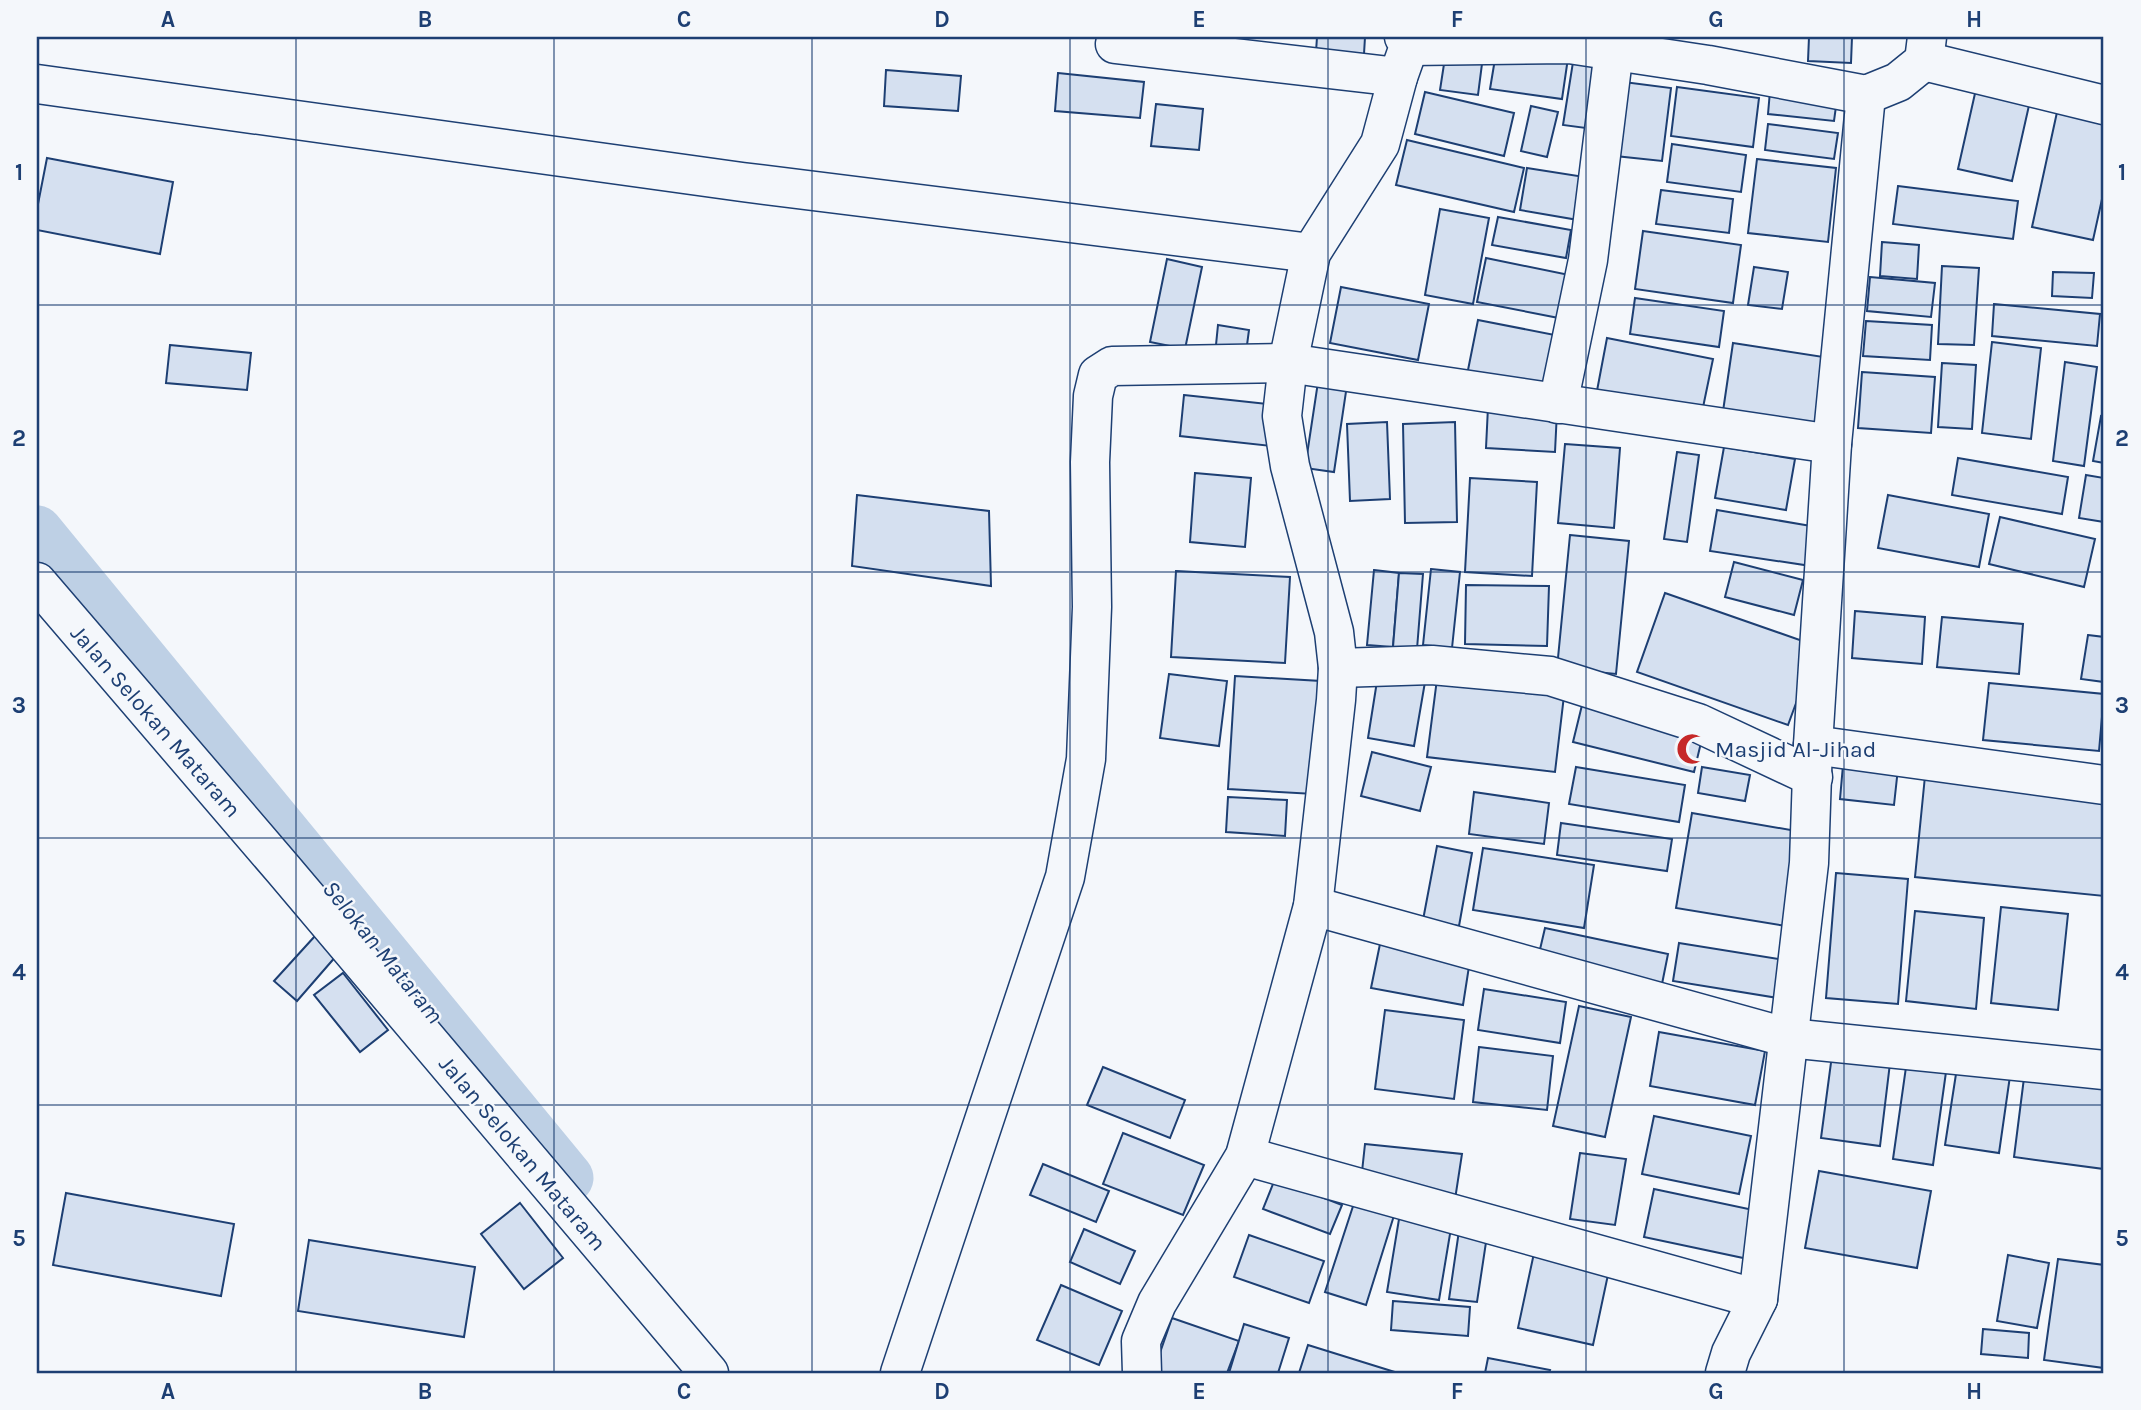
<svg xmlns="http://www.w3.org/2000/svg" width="2141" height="1410" font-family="Karla,sans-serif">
	<rect width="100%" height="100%" fill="#f4f7fb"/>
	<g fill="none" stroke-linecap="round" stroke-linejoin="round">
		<polyline stroke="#bed0e5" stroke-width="51" points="37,531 568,1178"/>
	</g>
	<g fill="#d5e0f0" stroke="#1d3f73" stroke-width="2">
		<polygon points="1317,37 1365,37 1364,54 1316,52"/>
		<polygon points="1809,37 1852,37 1851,63 1808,61"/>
		<polygon points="1497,47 1568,58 1562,99 1490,89"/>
		<polygon points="1446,51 1483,56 1478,95 1440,90"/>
		<polygon points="1573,62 1602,66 1593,129 1563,125"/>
		<polygon points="886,70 961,76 958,111 884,106"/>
		<polygon points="1058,73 1144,82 1140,118 1055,111"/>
		<polygon points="1616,81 1671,88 1662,161 1606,155"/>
		<polygon points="1677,87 1759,98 1753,147 1671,136"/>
		<polygon points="1976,89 2030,101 2012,181 1958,169"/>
		<polygon points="1770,91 1837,99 1834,121 1768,114"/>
		<polygon points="1425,92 1514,113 1504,156 1415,134"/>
		<polygon points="2059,103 2104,113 2104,190 2093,240 2032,227"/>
		<polygon points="1156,104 1203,109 1199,150 1151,146"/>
		<polygon points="1531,106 1558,112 1547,157 1521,151"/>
		<polygon points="1768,124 1838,133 1834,159 1765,150"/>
		<polygon points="1407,140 1524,168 1514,212 1396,185"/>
		<polygon points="1672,144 1746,155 1741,192 1667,182"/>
		<polygon points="47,158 173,182 160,254 37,230 37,209"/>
		<polygon points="1757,159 1836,168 1828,242 1748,233"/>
		<polygon points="1527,168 1591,178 1584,221 1520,210"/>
		<polygon points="1898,186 2018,201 2013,239 1893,224"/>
		<polygon points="1661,190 1733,199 1729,233 1656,224"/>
		<polygon points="1440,209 1489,218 1473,304 1425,295"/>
		<polygon points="1498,217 1571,230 1566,258 1492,245"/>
		<polygon points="1643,231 1741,245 1733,303 1635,289"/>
		<polygon points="1882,242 1919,245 1917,279 1880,276"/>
		<polygon points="1486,258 1579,277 1569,320 1477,302"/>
		<polygon points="1167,259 1202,267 1185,349 1150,342"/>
		<polygon points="1942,266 1979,268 1974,345 1938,344"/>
		<polygon points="1754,267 1788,272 1782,309 1748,305"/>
		<polygon points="2053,272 2094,273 2092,298 2052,296"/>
		<polygon points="1870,277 1935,283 1931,317 1867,311"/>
		<polygon points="1341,287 1429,304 1418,360 1330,343"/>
		<polygon points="1635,298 1724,311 1719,347 1630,334"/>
		<polygon points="1994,304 2100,314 2097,346 1992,336"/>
		<polygon points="1478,320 1570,338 1559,393 1467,375"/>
		<polygon points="1866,321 1932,325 1930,360 1863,356"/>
		<polygon points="1218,325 1249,330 1245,360 1215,355"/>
		<polygon points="1607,338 1713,359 1701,417 1596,396"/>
		<polygon points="1992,342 2041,348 2031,439 1982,433"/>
		<polygon points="1733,343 1830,358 1818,432 1722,418"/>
		<polygon points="170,345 251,353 247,390 166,383"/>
		<polygon points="2065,362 2097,367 2084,466 2053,461"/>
		<polygon points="1942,363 1976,365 1972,429 1938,427"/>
		<polygon points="1862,372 1935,377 1931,433 1858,428"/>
		<polygon points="1318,382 1347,385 1334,472 1305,468"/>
		<polygon points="1184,395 1276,405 1271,446 1180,436"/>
		<polygon points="1488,407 1557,411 1555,452 1486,448"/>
		<polygon points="2101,416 2104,417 2104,463 2093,461"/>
		<polygon points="1387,422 1390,499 1350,501 1347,424"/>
		<polygon points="1455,422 1457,522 1405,523 1403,424"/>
		<polygon points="1565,444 1620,448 1614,528 1558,523"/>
		<polygon points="1724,447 1795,459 1786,510 1715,498"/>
		<polygon points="1677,452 1699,455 1687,542 1664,539"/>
		<polygon points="1958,458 2068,477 2062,514 1952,495"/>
		<polygon points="1195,473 1251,478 1245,547 1190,542"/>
		<polygon points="2086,475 2104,478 2104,522 2079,518"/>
		<polygon points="1470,478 1537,482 1532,576 1465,572"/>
		<polygon points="857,495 989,511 991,586 852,566"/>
		<polygon points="1888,495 1989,514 1979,567 1878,548"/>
		<polygon points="1717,510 1817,527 1811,566 1710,551"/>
		<polygon points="2000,517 2095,539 2084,587 1989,564"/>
		<polygon points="1570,535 1629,541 1616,674 1557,668"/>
		<polygon points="1734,562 1803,580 1794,615 1725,597"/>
		<polygon points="1431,569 1460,572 1452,648 1423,645"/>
		<polygon points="1374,570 1399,573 1393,647 1367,645"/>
		<polygon points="1176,571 1290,577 1285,663 1171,657"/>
		<polygon points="1399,573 1423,574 1417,649 1393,647"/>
		<polygon points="1466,585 1549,586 1547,646 1465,644"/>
		<polygon points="1665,593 1817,646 1788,725 1637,672"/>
		<polygon points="1855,611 1925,617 1922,664 1852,658"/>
		<polygon points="1942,617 2023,624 2019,674 1937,667"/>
		<polygon points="2088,635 2104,637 2104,682 2081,679"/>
		<polygon points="1438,671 1565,687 1555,772 1427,757"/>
		<polygon points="1169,674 1227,681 1219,746 1160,738"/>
		<polygon points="1378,675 1425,682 1414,746 1368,738"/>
		<polygon points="1235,676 1321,681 1314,794 1228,789"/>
		<polygon points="1989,683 2104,694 2099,751 1983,740"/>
		<polygon points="1583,701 1704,730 1694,772 1573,742"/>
		<polygon points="1372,752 1431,767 1420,811 1361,796"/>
		<polygon points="1844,754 1899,759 1894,805 1840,799"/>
		<polygon points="1576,767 1685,785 1679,822 1569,804"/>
		<polygon points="1702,767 1750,775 1745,801 1698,793"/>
		<polygon points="1925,776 2104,793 2104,896 1915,877"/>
		<polygon points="1474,792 1549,803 1544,844 1469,834"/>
		<polygon points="1228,797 1287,800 1285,836 1226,832"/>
		<polygon points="1692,813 1802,832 1786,926 1676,908"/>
		<polygon points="1561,823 1672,839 1667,871 1557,855"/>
		<polygon points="1437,846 1472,853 1459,926 1423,920"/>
		<polygon points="1483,848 1594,865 1584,928 1473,910"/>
		<polygon points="1836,873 1908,879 1898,1004 1826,998"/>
		<polygon points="2001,907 2068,914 2058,1010 1991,1003"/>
		<polygon points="1915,911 1984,918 1976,1009 1906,1001"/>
		<polygon points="1545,928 1668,954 1662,984 1538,958"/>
		<polygon points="315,936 337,955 297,1001 274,981"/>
		<polygon points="1679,943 1784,960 1778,998 1673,981"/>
		<polygon points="1380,944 1470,960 1463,1005 1371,988"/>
		<polygon points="343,973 388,1030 360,1052 314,995"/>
		<polygon points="1484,989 1566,1002 1560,1043 1478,1030"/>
		<polygon points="1579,1006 1631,1017 1605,1137 1553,1126"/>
		<polygon points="1385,1010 1464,1020 1454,1099 1375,1089"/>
		<polygon points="1659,1032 1765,1051 1755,1105 1650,1086"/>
		<polygon points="1479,1047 1553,1056 1547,1110 1473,1102"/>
		<polygon points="1832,1055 1890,1063 1880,1146 1821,1138"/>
		<polygon points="1958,1061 2011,1069 1999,1153 1945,1145"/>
		<polygon points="1103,1067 1185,1100 1170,1138 1087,1105"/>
		<polygon points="1906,1067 1946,1072 1933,1165 1893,1159"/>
		<polygon points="2025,1070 2104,1081 2104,1169 2014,1157"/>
		<polygon points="1654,1116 1751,1136 1739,1194 1642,1174"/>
		<polygon points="1123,1133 1204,1165 1183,1215 1103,1184"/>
		<polygon points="1365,1144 1462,1154 1454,1206 1361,1181"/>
		<polygon points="1580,1153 1626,1159 1615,1225 1570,1219"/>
		<polygon points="1043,1164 1109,1191 1096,1222 1030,1195"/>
		<polygon points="1819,1171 1931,1191 1917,1268 1805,1248"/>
		<polygon points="1275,1179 1342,1205 1330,1234 1263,1209"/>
		<polygon points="1654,1189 1758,1211 1748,1259 1644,1237"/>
		<polygon points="66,1193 234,1224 221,1296 53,1265"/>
		<polygon points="1357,1194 1397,1206 1366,1305 1325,1292"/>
		<polygon points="520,1203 563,1258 524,1289 481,1234"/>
		<polygon points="1400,1213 1452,1222 1439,1300 1387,1292"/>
		<polygon points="1460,1224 1488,1229 1477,1302 1449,1299"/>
		<polygon points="1084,1229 1135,1251 1120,1284 1070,1262"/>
		<polygon points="1249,1235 1324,1261 1309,1303 1234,1277"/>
		<polygon points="309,1240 475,1267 464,1337 298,1311"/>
		<polygon points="1534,1253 1609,1270 1593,1345 1518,1328"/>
		<polygon points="2008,1255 2049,1263 2037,1328 1997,1321"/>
		<polygon points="2058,1259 2104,1265 2104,1368 2044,1360"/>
		<polygon points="1061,1285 1122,1311 1099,1365 1037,1340"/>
		<polygon points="1393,1301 1470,1307 1468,1336 1391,1330"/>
		<polygon points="1172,1318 1239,1341 1227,1373 1153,1373"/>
		<polygon points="1244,1324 1289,1338 1278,1373 1229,1373"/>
		<polygon points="1983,1329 2029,1333 2028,1358 1981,1354"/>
		<polygon points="1308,1345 1398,1373 1299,1373"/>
		<polygon points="1488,1358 1550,1370 1549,1373 1485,1373"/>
	</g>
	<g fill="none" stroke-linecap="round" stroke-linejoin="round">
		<defs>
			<g id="street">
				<polyline points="1115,44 1398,77"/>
				<polyline points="1409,46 1569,44 1708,65 1866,95 1898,82 1924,61 1927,37"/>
				<polyline points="1924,61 2104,105"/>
				<polyline points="37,84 742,182 1311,253"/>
				<polyline points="1558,404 1588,260 1614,50"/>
				<polyline points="1338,668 1432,665 1550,676 1698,723 1813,777"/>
				<polyline points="1813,745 2104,785"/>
				<polyline points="1313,906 1789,1038 2104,1070"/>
				<polyline points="1245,1156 1758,1299"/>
				<polyline points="900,1373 1065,877 1086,759 1092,607 1090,462 1093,396 1098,375 1112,366 1288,363 1832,444"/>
				<polyline points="1142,1373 1141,1341 1157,1303 1245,1156 1313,906 1336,700 1338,668 1334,632 1290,466 1282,416 1288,363 1311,253 1380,144 1398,77 1409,46 1404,37"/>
				<polyline points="1725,1373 1731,1353 1758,1299 1809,863 1813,745 1832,444 1866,95"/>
			</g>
			<polyline id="secondary" points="37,582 283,869 709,1373"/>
		</defs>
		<use href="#street" stroke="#1d3f73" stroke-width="41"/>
		<use href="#secondary" stroke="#1d3f73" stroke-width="41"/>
		<use href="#street" stroke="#f4f7fb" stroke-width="38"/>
		<use href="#secondary" stroke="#f4f7fb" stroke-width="38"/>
	</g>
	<path fill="none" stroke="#1d3f73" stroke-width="2" stroke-opacity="0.55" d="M 296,37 L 296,1373M 554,37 L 554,1373M 812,37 L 812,1373M 1070,37 L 1070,1373M 1328,37 L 1328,1373M 1586,37 L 1586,1373M 1844,37 L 1844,1373M 37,305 L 2104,305M 37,572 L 2104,572M 37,838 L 2104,838M 37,1105 L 2104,1105"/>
	<defs>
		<symbol id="mosque-bare" viewBox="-9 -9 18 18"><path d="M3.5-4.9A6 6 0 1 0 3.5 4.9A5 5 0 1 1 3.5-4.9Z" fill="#c62828" stroke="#f4f7fb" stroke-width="2.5" paint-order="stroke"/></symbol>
	</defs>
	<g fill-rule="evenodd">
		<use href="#mosque-bare" x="1670" y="727" width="44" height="44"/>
	</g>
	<g text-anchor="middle" stroke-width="5" stroke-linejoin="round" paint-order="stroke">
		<g font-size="23" fill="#1d3f73" stroke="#f4f7fb">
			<text transform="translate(156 721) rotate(49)" y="8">Jalan Selokan Mataram</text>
			<text transform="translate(523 1153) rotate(50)" y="8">Jalan Selokan Mataram</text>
		</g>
		<g font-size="23" fill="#1d3f73" stroke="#f4f7fb" text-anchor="start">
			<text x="1715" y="757">Masjid Al-Jihad</text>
		</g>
		<g font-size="24" font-style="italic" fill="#1d3f73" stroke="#f4f7fb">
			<text transform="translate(383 952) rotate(51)" y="8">Selokan Mataram</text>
		</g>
	</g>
	<rect width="2141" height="1410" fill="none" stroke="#f4f7fb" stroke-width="77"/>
	<rect x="38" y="38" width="2064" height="1334" fill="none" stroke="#1d3f73" stroke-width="2.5"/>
	<g font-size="23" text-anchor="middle" font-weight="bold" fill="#1d3f73">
		<text x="168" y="27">A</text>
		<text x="425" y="27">B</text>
		<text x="684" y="27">C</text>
		<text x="942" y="27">D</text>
		<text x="1199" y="27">E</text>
		<text x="1457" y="27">F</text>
		<text x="1716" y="27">G</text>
		<text x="1974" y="27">H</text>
		<text x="19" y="180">1</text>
		<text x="2122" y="180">1</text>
		<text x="19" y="446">2</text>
		<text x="2122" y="446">2</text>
		<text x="19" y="713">3</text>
		<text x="2122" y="713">3</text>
		<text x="19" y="980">4</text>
		<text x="2122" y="980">4</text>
		<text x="19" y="1246">5</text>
		<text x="2122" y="1246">5</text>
		<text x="168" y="1399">A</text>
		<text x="425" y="1399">B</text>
		<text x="684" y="1399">C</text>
		<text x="942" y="1399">D</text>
		<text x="1199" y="1399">E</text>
		<text x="1457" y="1399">F</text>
		<text x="1716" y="1399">G</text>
		<text x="1974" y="1399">H</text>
	</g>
</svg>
